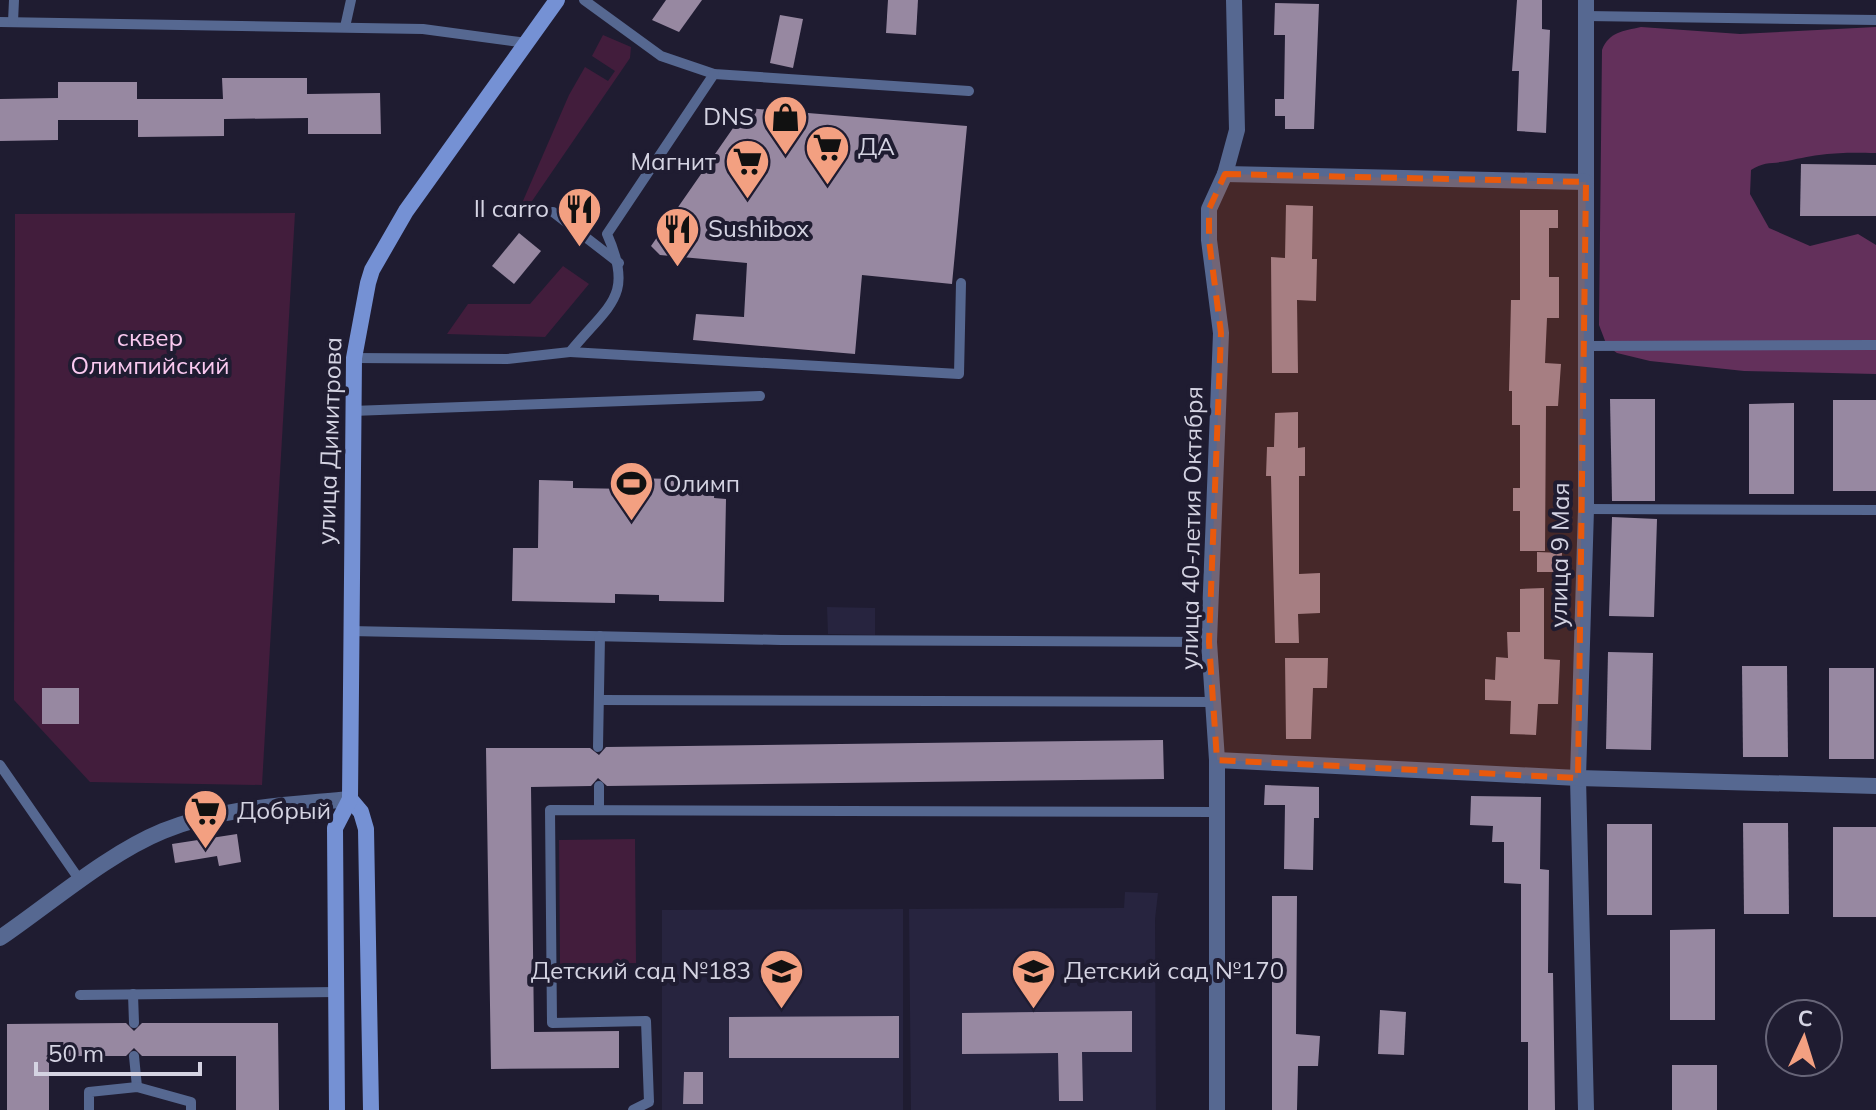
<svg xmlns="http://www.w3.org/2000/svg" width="1876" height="1110" font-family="Mulish,sans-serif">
	<rect width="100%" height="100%" fill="#1f1c31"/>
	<g fill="#27243f">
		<polygon points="827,607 875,608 875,635 828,634"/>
		<polygon points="1125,892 1158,893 1155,919 1156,1110 911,1110 909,909 1124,908"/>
		<polygon points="903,909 903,1110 662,1110 662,910"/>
	</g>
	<g fill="#421d3c">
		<polygon points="603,35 631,47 630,58 519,220 516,217 569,95 585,67 608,81 615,71 592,56"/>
		<polygon points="295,213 262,785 90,782 14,700 15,214"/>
		<polygon points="563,266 589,284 545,337 447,334 468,304 530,304"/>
		<polygon points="635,839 636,963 560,964 559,840"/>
	</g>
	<path fill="#63305b" d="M 1641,27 L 1740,34 L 1876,27 L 1876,153 C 1839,152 1823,153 1787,161 C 1773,164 1764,161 1751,170 L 1750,194 L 1769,228 L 1810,246 L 1858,234 L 1876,245 L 1876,374 L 1744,371 L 1650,361 L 1617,353 L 1607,346 L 1599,325 L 1602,50 C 1609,32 1623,31 1641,27 Z"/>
	<g fill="#9788a1">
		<polygon points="666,0 702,0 679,32 652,20"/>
		<polygon points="888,0 918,0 916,35 886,33"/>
		<polygon points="1517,0 1542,0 1542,29 1550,30 1546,133 1517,131 1519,71 1512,71"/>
		<polygon points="1275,3 1319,4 1314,129 1285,129 1285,116 1275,116 1275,99 1284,99 1285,35 1274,35"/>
		<polygon points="780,15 803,19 793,68 770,63"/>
		<polygon points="222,78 307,78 307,94 380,93 381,134 308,134 308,118 224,119 224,136 138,137 138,120 58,120 58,140 0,141 0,99 58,98 58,82 137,82 137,99 223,99"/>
		<polygon points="747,108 967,126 952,284 862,275 855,354 693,340 696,314 744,317 747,263 660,255 651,246"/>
		<polygon points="1801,164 1876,165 1876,216 1800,216"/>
		<polygon points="1286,205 1313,206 1312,259 1317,259 1316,301 1297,300 1298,373 1272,373 1271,257 1285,258"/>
		<polygon points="1520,210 1558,210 1558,228 1549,228 1549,277 1559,277 1559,318 1547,318 1545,363 1561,364 1558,406 1546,406 1545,551 1520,551 1520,511 1513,511 1513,488 1520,488 1520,425 1512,425 1512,391 1509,391 1511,300 1520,300"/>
		<polygon points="519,233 541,251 514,284 492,266"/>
		<polygon points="1610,399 1655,399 1655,501 1612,501"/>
		<rect x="1833" y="400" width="43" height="91"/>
		<polygon points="1794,403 1794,494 1749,494 1749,404"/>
		<polygon points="1298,412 1298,448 1305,447 1305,476 1299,476 1299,574 1320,573 1320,613 1298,614 1299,643 1275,643 1271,476 1266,476 1267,447 1274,447 1275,413"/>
		<polygon points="632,478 715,480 714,498 726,499 724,602 659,601 659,595 615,594 615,603 512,601 513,548 538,548 539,480 573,481 573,488 632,489"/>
		<polygon points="1612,517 1657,519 1654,617 1609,616"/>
		<polygon points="1537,552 1562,553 1561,572 1537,572"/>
		<polygon points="1544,588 1544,659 1560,660 1558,704 1538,704 1536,735 1510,734 1511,701 1485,700 1485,679 1495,680 1496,657 1508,658 1507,632 1520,632 1520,589"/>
		<polygon points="1608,652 1653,653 1651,750 1606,749"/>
		<polygon points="1285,658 1328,658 1327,688 1313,688 1311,739 1286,739"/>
		<polygon points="1742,666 1787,666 1788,757 1743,757"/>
		<rect x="1829" y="668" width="45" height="91"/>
		<rect x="42" y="688" width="37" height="36"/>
		<polygon points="1163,740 1164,779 607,786 598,778 591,786 531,787 534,1032 619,1031 619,1068 491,1069 486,748 590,748 599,755 606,747"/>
		<polygon points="1265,785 1319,787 1319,818 1314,818 1313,870 1284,869 1285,805 1264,805"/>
		<polygon points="1471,796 1541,797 1540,869 1549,870 1548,973 1553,973 1555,1110 1528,1110 1528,1042 1521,1042 1521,884 1504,883 1504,842 1492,842 1493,826 1470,825"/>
		<polygon points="1743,823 1788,823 1789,914 1744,914"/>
		<rect x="1607" y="824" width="45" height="91"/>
		<rect x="1833" y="827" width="43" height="90"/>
		<polygon points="237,834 241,862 219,866 217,856 175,863 172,844"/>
		<polygon points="1272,896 1297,896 1296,1034 1320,1036 1318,1066 1298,1066 1297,1110 1272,1110"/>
		<polygon points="1715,929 1715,1020 1670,1020 1670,930"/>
		<polygon points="1380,1010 1406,1012 1404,1055 1378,1054"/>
		<polygon points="1132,1011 1132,1052 1082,1052 1083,1101 1059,1101 1058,1053 962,1054 962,1013"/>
		<polygon points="899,1016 899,1058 729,1058 729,1017"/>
		<polygon points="126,1023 134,1031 142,1023 278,1023 279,1110 236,1110 236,1056 142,1056 134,1048 126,1056 49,1056 49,1110 7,1110 7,1024"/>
		<rect x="1672" y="1065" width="45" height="45"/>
		<polygon points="684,1072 703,1072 703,1104 683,1104"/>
	</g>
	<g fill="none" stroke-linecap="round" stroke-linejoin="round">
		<g stroke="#566891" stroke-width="10">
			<polyline points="584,0 661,56 714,74 969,91"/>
			<polyline points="1586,16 1876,20"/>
			<polyline points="0,22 423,29 527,43"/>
			<polyline points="13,22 14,0"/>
			<polyline points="345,27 351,0"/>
			<polyline points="553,212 619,263"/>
			<polyline points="1587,346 1876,345"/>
			<polyline points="570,352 959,374 961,283"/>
			<path d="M 354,358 L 507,359 L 570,352 C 609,304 635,297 607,234 L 714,74"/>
			<polyline points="352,411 760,396"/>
			<polyline points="1586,509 1876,510"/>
			<polyline points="349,631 781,640 1209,642"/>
			<polyline points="600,700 1214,702"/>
			<polyline points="598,747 600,636"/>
			<polyline points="0,765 81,882"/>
			<polyline points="599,809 599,786"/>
			<polyline points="133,994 134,1023"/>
			<polyline points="80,995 336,992"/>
			<polyline points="134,1056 137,1087"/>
			<polyline points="89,1110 89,1092 137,1087 191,1102 191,1110"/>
			<polyline points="633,1110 649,1102 646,1021 552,1023 550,810 1215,812"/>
		</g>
		<g stroke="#566891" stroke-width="16">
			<polyline points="1586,0 1586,509 1578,778 1586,1110"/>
			<polyline points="1225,174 1586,182"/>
			<polyline points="1217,760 1578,778 1876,786"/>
			<path d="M 0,938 C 50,904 107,854 163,831 C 221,807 289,805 350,799"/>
			<polyline points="1217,1110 1217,760 1209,642 1221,333 1209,240 1209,209 1225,174 1237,130 1234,0"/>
		</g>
		<g stroke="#7591d4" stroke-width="16">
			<polyline points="350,799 361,812 366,829 371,1110"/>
			<polyline points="337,1110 335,828 350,799 354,358 368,283 372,270 406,211 557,0"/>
		</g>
	</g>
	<path fill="#e8590c" fill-opacity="0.2" stroke="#e8590c" stroke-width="6" stroke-dasharray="16 10" stroke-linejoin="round" d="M 1225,174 L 1586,182 L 1578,778 L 1217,760 L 1209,642 L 1221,333 L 1209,240 L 1209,209 Z"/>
	<defs>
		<symbol id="shop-pin" viewBox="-11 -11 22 30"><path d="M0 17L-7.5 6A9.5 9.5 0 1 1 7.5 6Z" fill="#f3a081" stroke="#1f1c31"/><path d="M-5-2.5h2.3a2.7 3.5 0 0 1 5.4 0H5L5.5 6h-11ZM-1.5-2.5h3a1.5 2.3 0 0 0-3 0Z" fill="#111"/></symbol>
		<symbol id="supermarket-pin" viewBox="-11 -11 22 30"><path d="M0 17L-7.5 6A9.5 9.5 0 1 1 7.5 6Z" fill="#f3a081" stroke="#1f1c31"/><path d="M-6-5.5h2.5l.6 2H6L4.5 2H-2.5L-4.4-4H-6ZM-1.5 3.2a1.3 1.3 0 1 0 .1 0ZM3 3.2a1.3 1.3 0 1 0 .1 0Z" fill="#111"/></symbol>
		<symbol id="restaurant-pin" viewBox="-11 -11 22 30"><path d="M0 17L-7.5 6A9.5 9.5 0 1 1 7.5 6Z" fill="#f3a081" stroke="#1f1c31"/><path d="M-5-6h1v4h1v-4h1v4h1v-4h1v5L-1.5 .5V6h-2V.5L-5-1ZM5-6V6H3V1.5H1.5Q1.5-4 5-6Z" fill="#111"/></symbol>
		<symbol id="stadium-pin" viewBox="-11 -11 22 30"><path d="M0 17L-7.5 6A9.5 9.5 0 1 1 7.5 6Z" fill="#f3a081" stroke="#1f1c31"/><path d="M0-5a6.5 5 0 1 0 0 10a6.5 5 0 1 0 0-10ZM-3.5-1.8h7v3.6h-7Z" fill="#111"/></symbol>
		<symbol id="school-pin" viewBox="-11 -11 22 30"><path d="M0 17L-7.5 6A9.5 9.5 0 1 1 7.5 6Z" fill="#f3a081" stroke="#1f1c31"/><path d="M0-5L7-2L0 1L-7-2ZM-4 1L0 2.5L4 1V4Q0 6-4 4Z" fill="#111"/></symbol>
	</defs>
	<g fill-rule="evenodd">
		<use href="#shop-pin" x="760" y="92" width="51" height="69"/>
		<use href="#supermarket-pin" x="802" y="122" width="51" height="69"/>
		<use href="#supermarket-pin" x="722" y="136" width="51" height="69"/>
		<use href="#restaurant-pin" x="554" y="184" width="51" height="69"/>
		<use href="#restaurant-pin" x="652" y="204" width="51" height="69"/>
		<use href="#stadium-pin" x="606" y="458" width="51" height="69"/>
		<use href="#supermarket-pin" x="180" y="786" width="51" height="69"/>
		<use href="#school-pin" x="756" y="946" width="51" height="69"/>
		<use href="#school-pin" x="1008" y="946" width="51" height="69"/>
	</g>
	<g text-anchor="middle" stroke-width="8" stroke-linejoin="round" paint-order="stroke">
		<g font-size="24" fill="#d4d3e2" stroke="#1f1c31" text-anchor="start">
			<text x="754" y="125" text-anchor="end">DNS</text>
			<text x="858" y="155">ДА</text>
			<text x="716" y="170" text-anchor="end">Магнит</text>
			<text x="549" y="217" text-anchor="end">Il carro</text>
			<text x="708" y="237">Sushibox</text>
			<text x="663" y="492">Олимп</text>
			<text x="237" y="819">Добрый</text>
			<text x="751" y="979" text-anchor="end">Детский сад №183</text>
			<text x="1064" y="979">Детский сад №170</text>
		</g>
		<g font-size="24" fill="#fac9f0" stroke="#1f1c31">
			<text x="150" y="346">сквер<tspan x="150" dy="28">Олимпийский</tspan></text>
		</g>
		<g font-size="24" fill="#d4d3e2" stroke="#1f1c31">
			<text transform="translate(330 441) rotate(-88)" y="8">улица Димитрова</text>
			<text transform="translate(1192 528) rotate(-89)" y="8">улица 40-летия Октября</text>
			<text transform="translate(1560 555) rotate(-89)" y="8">улица 9 Мая</text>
		</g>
	</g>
	<g transform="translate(1804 1038) rotate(4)"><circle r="38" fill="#1f1c31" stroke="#676578" stroke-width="2"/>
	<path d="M0-6L14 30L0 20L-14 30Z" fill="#f3a081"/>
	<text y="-12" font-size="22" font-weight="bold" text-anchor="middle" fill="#d4d3e2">С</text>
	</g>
	<path d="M36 1062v12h164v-12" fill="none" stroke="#d4d3e2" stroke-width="4"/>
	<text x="48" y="1062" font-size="24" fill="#d4d3e2" stroke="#1f1c31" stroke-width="6" paint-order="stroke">50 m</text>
</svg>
